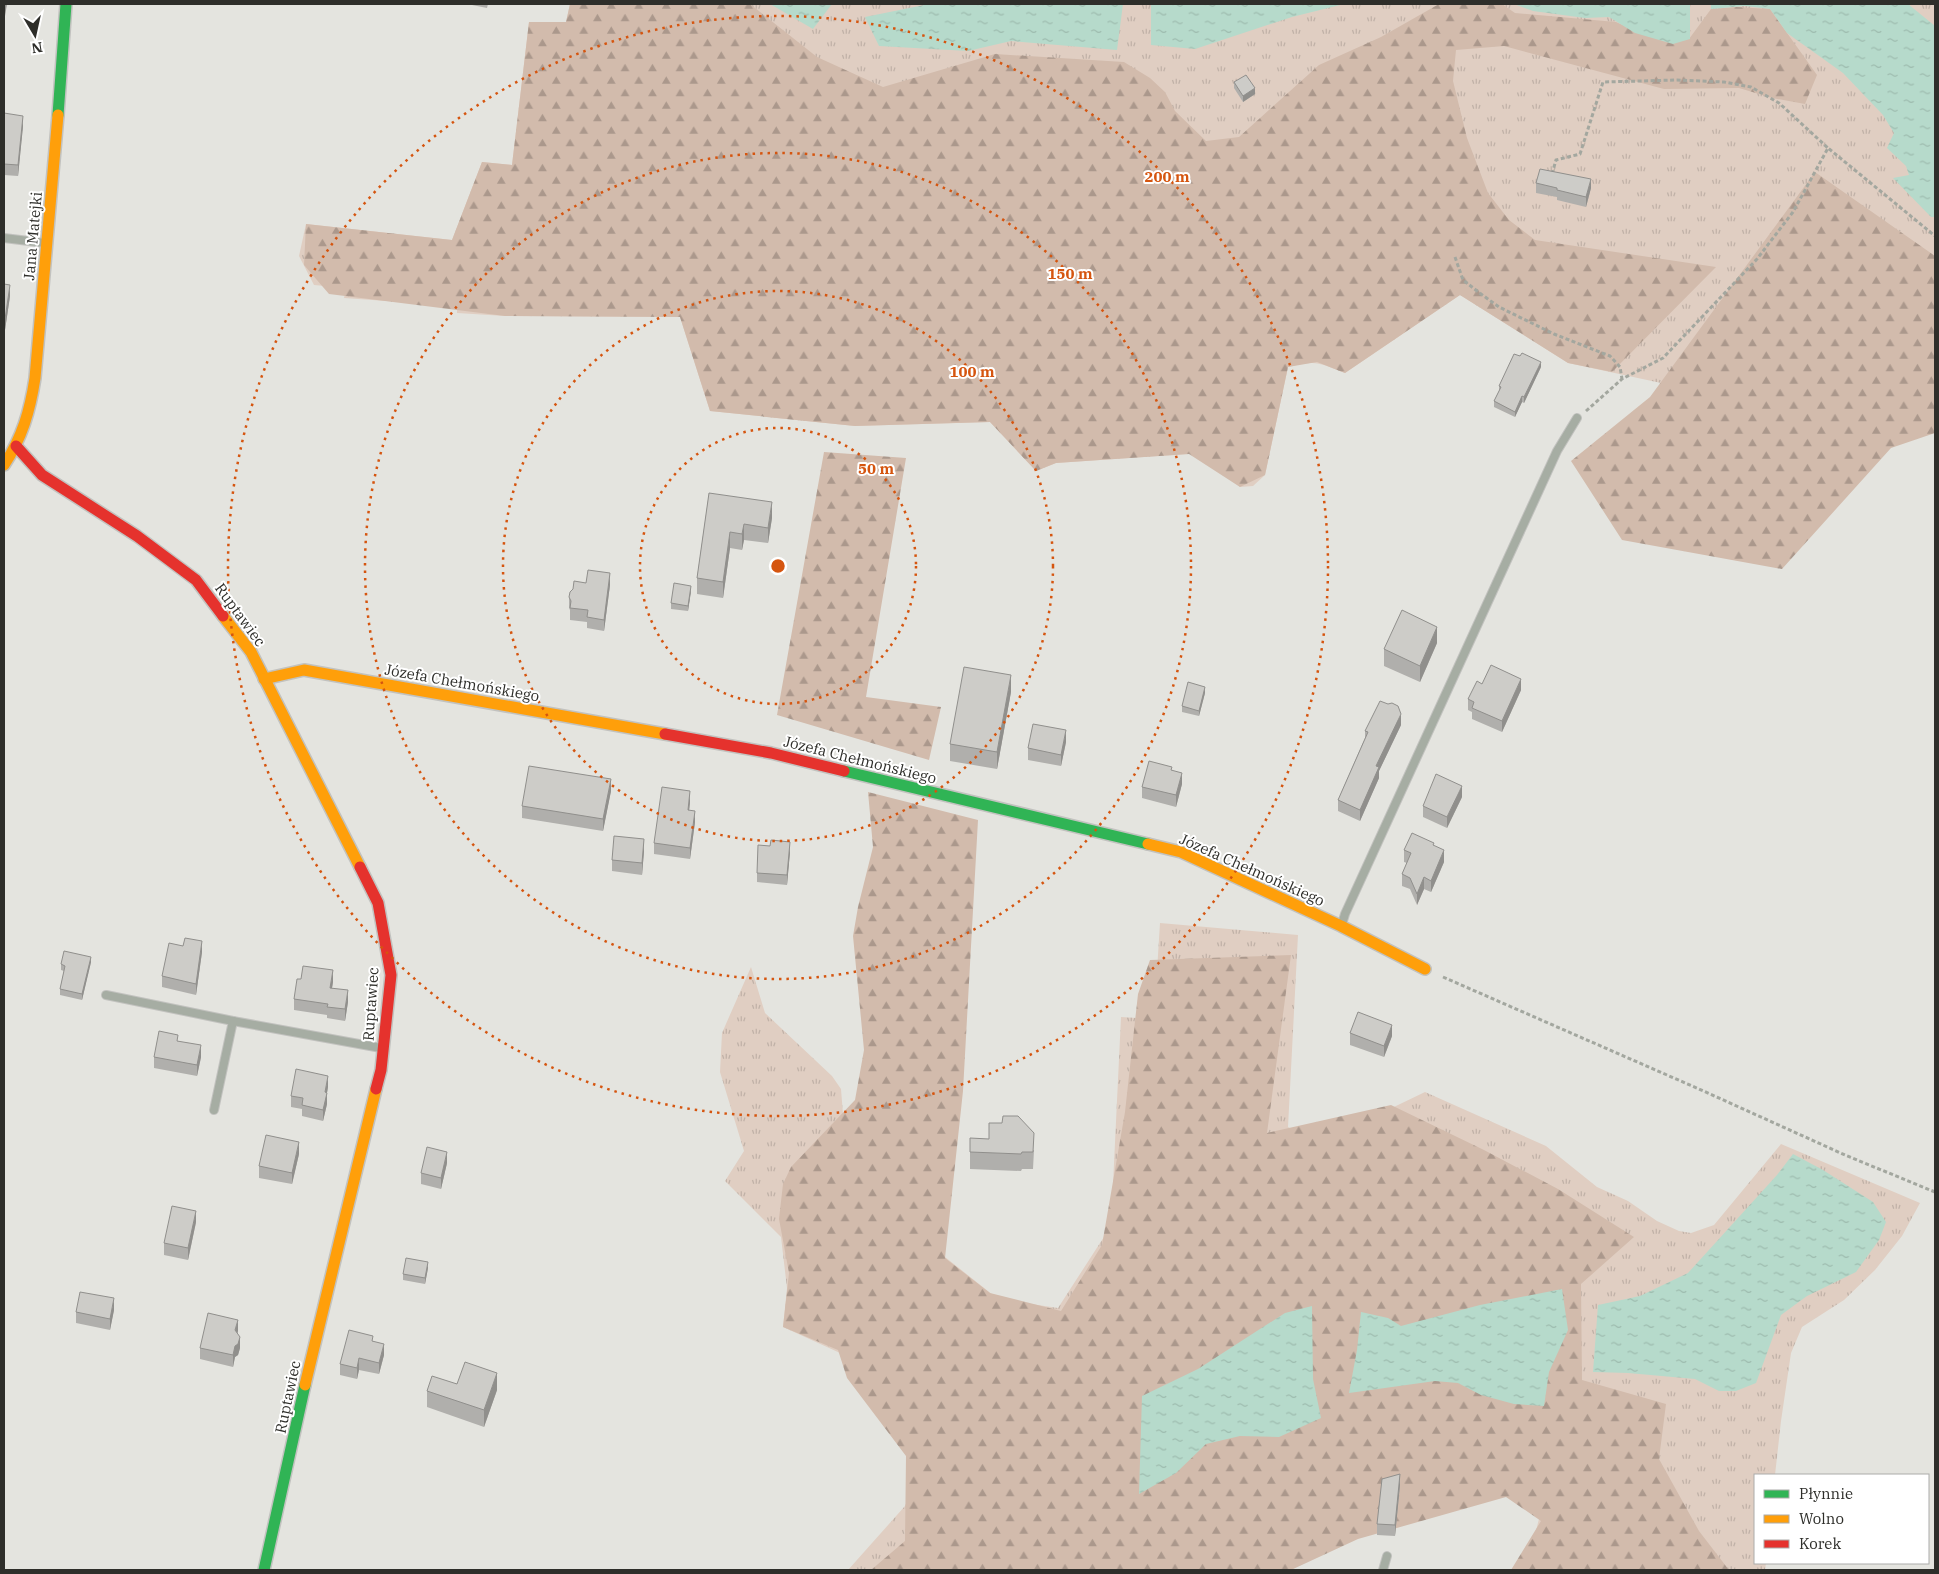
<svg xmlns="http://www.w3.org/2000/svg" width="1939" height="1574" font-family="'IBM Plex Serif',serif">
	<defs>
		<pattern id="grass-tufts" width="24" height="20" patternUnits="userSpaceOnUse" patternTransform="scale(1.25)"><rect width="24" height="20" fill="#e0cec2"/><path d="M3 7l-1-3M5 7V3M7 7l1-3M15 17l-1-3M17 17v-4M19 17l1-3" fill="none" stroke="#c0b1a7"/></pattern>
		<pattern id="forest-firs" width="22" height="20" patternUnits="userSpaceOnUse" patternTransform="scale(1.25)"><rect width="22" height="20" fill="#d2bbac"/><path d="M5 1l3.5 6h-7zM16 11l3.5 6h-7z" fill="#ab988c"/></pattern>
		<pattern id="water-ripples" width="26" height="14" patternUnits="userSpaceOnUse" patternTransform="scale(1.25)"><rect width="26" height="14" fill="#b6dacb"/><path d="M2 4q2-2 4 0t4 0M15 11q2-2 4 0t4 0" fill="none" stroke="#9dbbae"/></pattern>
	</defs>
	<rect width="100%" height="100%" fill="#e4e4df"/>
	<g fill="url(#grass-tufts)">
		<path d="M 570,4 L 1935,4 L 1935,399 L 1689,389 L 1568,363 L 1460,295 L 1345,373 C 1317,362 1317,360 1288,367 L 1265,475 L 1253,486 L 1240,487 L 1202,453 L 1056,463 L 1036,471 L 990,422 L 855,426 L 710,411 L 680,317 L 505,316 L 457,313 L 457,306 L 344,298 L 346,288 L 314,285 L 299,256 L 306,224 L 452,240 L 482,162 L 512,165 L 529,22 L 566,22 Z"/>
		<polygon points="1160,923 1298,935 1288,1127 1315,1141 1371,1118 1425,1092 1546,1146 1597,1187 1628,1201 1657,1221 1679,1231 1691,1233 1714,1225 1781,1144 1920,1203 1902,1236 1875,1270 1844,1300 1802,1327 1791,1353 1781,1421 1775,1475 1755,1475 1755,1563 1766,1563 1765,1570 1526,1570 1557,1448 1135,1570 848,1570 905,1506 933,1435 873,1368 783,1327 787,1288 781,1237 725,1181 744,1151 720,1072 722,1033 751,967 765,1013 832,1076 841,1089 851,1215 945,1257 998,1299 1058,1308 1111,1226 1121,1017 1154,1019"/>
	</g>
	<g fill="url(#forest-firs)">
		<polygon points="570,4 750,4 817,57 883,87 995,54 1124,62 1150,78 1165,92 1175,111 1206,141 1239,137 1319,65 1381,37 1439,4 1502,4 1515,13 1616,22 1650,37 1689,39 1711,9 1736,7 1770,9 1817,75 1805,104 1772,98 1739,88 1664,89 1504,46 1456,50 1453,81 1467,138 1488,193 1509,220 1535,240 1716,267 1612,372 1568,363 1460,295 1345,373 1317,362 1288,367 1265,475 1240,487 1189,454 1056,463 1036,471 990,422 855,426 710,411 680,317 505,316 329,294 304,265 306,224 452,240 482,162 512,165 529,22 566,22"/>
		<polygon points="1815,172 1935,256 1935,433 1891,448 1782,569 1622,540 1571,461 1650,397"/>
		<polygon points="824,452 906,458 866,697 941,707 929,760 777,715"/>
		<polygon points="868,792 978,820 963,1091 945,1258 990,1293 1061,1311 1102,1245 1125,1112 1138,994 1150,960 1291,955 1267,1133 1391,1105 1484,1150 1558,1189 1634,1237 1581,1284 1582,1380 1666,1404 1659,1459 1699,1531 1729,1570 1511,1570 1541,1521 1506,1497 1358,1539 1291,1570 871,1570 905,1541 906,1456 847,1378 838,1350 783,1327 789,1273 779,1219 783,1184 791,1167 855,1100 864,1050 853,936 858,907 873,847"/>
	</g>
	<g fill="url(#water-ripples)">
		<polygon points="770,4 832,4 813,29"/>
		<polygon points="929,4 1123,4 1117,50 1011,41 968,51 879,46 865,17"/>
		<polygon points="1151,4 1344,4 1292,17 1195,49 1151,45"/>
		<polygon points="1514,4 1690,4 1690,39 1673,44 1635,33 1609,17 1585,18 1533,11"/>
		<polygon points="1711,4 1908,4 1935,26 1935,217 1931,217 1893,178 1909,175 1906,166 1887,148 1894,133 1883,115 1843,73 1787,33 1770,9 1745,6 1711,9"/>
		<polygon points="1793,1154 1823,1170 1873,1202 1886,1222 1879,1240 1856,1272 1807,1296 1781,1315 1756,1383 1736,1391 1719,1391 1695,1379 1628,1373 1593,1372 1598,1305 1640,1296 1688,1273 1777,1175"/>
		<polygon points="1562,1289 1568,1330 1549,1372 1544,1406 1514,1404 1481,1395 1458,1383 1435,1381 1349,1393 1357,1350 1361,1312 1388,1318 1401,1326 1480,1305"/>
		<polygon points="1312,1306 1313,1379 1321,1418 1279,1437 1240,1436 1206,1444 1176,1473 1139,1494 1142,1396 1198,1369 1285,1313"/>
	</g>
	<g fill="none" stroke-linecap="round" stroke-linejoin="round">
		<defs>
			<g id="lane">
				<polyline points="4,238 45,243"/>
				<polyline points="1342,924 1345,914 1557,451 1577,418"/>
				<polyline points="106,995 233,1021 381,1048"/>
				<polyline points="214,1110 233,1021"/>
				<polyline points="1383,1570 1387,1556"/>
			</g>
			<g id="fast">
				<polyline points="58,115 66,4"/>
				<polyline points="844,771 1148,844"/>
				<polyline points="264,1570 305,1385"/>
			</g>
			<g id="slow">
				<path d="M 4,465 C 22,438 30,411 35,378 L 58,115"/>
				<polyline points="223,616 251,652 360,867"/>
				<polyline points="264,679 304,670 665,734"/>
				<polyline points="1148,844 1181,852 1341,926 1425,969"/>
				<polyline points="305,1385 376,1089"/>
			</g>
			<g id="jam">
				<polyline points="16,446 42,475 137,536 196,580 223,616"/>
				<polyline points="665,734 771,753 844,771"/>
				<polyline points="360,867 378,903 391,975 381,1070 376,1089"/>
			</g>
		</defs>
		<use href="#lane" stroke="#c2c2bf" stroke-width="10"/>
		<use href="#fast" stroke="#c2c2bf" stroke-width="14"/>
		<use href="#slow" stroke="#c2c2bf" stroke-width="14"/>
		<use href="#jam" stroke="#c2c2bf" stroke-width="14"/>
		<g stroke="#a3a79f" stroke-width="3" stroke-dasharray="4 2.5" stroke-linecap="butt">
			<polyline points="1552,174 1556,160 1580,154 1603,82 1677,80 1724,82 1751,87 1779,103 1828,148"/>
			<polyline points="1455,257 1463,280 1481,294 1499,307 1554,334 1610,356 1620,367 1622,379"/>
			<polyline points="1586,411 1622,379 1663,358 1757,259 1793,212 1828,148 1935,236"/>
			<polyline points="1443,977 1699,1089 1845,1155 1935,1192"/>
		</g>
		<use href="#lane" stroke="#a6ada3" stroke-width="8"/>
		<use href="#fast" stroke="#30b455" stroke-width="11"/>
		<use href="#slow" stroke="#ff9f0a" stroke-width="11"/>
		<use href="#jam" stroke="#e5322d" stroke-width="11"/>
	</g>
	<g fill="#b0afac">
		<polygon points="467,4 488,4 487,8"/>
		<polygon points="1234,82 1255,94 1243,102 1234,88"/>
		<polygon points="4,113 23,126 18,176 4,175"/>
		<polygon points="1536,183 1591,188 1586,207 1557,200 1557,197 1536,193"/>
		<polygon points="4,284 10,296 5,330 4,330"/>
		<polygon points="1541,367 1524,403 1522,402 1515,417 1494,407 1494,401 1499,391 1499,386"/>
		<polygon points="709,493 772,518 768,543 744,540 742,550 730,548 723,598 697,594 697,578"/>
		<polygon points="610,585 604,631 587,628 587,622 570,620 570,610 569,608 569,597"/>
		<polygon points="691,591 688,611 671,609 671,603"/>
		<polygon points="1437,643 1420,682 1384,666 1384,649"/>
		<polygon points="1482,684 1521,690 1502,732 1472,719 1472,712 1468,710 1468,699"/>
		<polygon points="1011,692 997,769 950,761 950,744"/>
		<polygon points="1205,693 1199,716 1182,712 1182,706"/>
		<polygon points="1388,704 1401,725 1379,771 1379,778 1360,821 1338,811 1338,800 1365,738 1365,731"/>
		<polygon points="1066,742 1061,766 1028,760 1028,748"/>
		<polygon points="1172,770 1182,784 1176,807 1142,798 1142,787"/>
		<polygon points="611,791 603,831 522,818 522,806"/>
		<polygon points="1462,797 1447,828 1423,817 1423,806"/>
		<polygon points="690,802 689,810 695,822 690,859 654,854 654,843"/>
		<polygon points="1434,846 1444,862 1431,892 1424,889 1417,905 1410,889 1402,886 1402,874 1407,863 1404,862 1404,850"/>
		<polygon points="644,851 642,875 612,871 612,860"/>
		<polygon points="790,852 787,885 757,882 757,873"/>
		<polygon points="202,952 196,995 162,987 162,976"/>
		<polygon points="91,962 82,1000 60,995 60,989 64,971 61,970 61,964"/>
		<polygon points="333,982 332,988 348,1002 345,1021 327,1018 327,1015 294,1010 294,999"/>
		<polygon points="1350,1033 1392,1036 1384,1057 1350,1045"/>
		<polygon points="178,1041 201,1057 197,1076 154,1068 154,1057"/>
		<polygon points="328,1087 327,1093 327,1104 323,1121 302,1116 302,1109 291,1107 291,1096"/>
		<polygon points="1034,1150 1033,1169 1022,1169 1021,1171 970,1169 970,1152"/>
		<polygon points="299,1154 292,1184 259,1178 259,1166"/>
		<polygon points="447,1163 441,1189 421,1184 421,1173"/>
		<polygon points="196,1222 188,1260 164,1255 164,1243"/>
		<polygon points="428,1268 425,1284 403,1280 403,1274"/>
		<polygon points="114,1310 110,1330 76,1323 76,1312"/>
		<polygon points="238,1331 237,1333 240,1348 238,1355 235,1357 233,1367 200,1359 200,1348"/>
		<polygon points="373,1341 384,1355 379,1374 359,1370 357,1379 340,1375 340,1364"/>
		<polygon points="457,1384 497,1390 484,1427 427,1407 427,1391"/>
		<polygon points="1400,1485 1395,1536 1377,1535 1377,1524"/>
	</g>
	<g fill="#908f8c">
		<polygon points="5,4 7,4 5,16"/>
		<polygon points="1255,88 1255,94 1243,102 1243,96"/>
		<polygon points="23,116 23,126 18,176 18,165"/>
		<polygon points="1591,179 1591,188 1586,207 1586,197"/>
		<polygon points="10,285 10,296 5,330 5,319"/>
		<polygon points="1541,362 1541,367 1524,403 1524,397"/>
		<polygon points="1522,396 1522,402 1515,417 1515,412"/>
		<polygon points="772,502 772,518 768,543 768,528"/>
		<polygon points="744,524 744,540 742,550 742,534"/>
		<polygon points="730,532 730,548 723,598 723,582"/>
		<polygon points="610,573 610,585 604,631 604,620"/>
		<polygon points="691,586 691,591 688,611 688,606"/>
		<polygon points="1437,627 1437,643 1420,682 1420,666"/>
		<polygon points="1011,675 1011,692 997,769 997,752"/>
		<polygon points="1521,679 1521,690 1502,732 1502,721"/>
		<polygon points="1205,687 1205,693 1199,716 1199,711"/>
		<polygon points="1401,714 1401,725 1379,771 1379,778 1360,821 1360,810 1376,766"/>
		<polygon points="1066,730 1066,742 1061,766 1061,755"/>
		<polygon points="1182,773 1182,784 1176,807 1176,795"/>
		<polygon points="611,779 611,791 603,831 603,819"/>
		<polygon points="1462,786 1462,797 1447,828 1447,817"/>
		<polygon points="690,791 690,802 688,821 688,810"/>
		<polygon points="695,811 695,822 690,859 690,848"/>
		<polygon points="644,839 644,851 642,875 642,863"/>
		<polygon points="790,842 790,852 787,885 787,875"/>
		<polygon points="1444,850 1444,862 1431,892 1431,881"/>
		<polygon points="1424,877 1424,889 1417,905 1417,894"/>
		<polygon points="202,941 202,952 196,995 196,984"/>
		<polygon points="91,957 91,962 82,1000 82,994"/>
		<polygon points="333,970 333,982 330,999 330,988"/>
		<polygon points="348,990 348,1002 345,1021 345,1009"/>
		<polygon points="1392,1025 1392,1036 1384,1057 1384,1046"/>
		<polygon points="201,1045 201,1057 197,1076 197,1065"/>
		<polygon points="328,1076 328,1087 326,1098 327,1093 327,1104 323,1121 323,1110 325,1092"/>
		<polygon points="299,1142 299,1154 292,1184 292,1173"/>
		<polygon points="447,1152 447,1163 441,1189 441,1178"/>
		<polygon points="196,1211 196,1222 188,1260 188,1248"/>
		<polygon points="428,1262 428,1268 425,1284 425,1278"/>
		<polygon points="114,1298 114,1310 110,1330 110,1319"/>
		<polygon points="238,1320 238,1331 235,1342 235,1330"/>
		<polygon points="240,1337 240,1348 238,1355 235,1357 233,1367 233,1355 235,1346"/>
		<polygon points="384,1344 384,1355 379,1374 379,1363"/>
		<polygon points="359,1358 359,1370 357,1379 357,1368"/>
		<polygon points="497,1373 497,1390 484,1427 484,1410"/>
		<polygon points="1400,1474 1400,1485 1395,1536 1395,1525"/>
	</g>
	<g fill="#cdccc8" stroke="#908f8c">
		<polygon points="1246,75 1255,88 1243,96 1234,82"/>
		<polygon points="4,113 23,116 18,165 4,164"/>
		<polygon points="1540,169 1591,179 1586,197 1557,190 1557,188 1536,183"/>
		<polygon points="4,284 10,285 5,319 4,319"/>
		<polygon points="1522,353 1541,362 1524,397 1522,396 1515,412 1494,401 1501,387 1499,386 1514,354 1520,356"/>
		<polygon points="709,493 772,502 768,528 744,524 742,534 730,532 723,582 697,578"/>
		<polygon points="588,570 610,573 604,620 587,617 588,610 570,608 571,601 569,597 570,592 573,589 574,581 586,583"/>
		<polygon points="674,583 691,586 688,606 671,603"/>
		<polygon points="1402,610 1437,627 1420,666 1384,649"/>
		<polygon points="1491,665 1521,679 1502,721 1472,708 1474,702 1468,699 1477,681 1482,684"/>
		<polygon points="964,667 1011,675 997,752 950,744"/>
		<polygon points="1188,682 1205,687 1199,711 1182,706"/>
		<polygon points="1380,701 1388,704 1392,703 1398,706 1401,714 1376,766 1379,767 1360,810 1338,800 1368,732 1365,731"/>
		<polygon points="1033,724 1066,730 1061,755 1028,748"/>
		<polygon points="1149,761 1172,767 1171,770 1182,773 1176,795 1142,787"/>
		<polygon points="529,766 611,779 603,819 522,806"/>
		<polygon points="1436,774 1462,786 1447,817 1423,806"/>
		<polygon points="662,787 690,791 688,810 695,811 690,848 654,843"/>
		<polygon points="1412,833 1434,843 1433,845 1444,850 1431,881 1424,877 1417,894 1410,878 1402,874 1411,853 1404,850"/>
		<polygon points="614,836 644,839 642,863 612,860"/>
		<polygon points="771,840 790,842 787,875 757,873 758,845 770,846"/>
		<polygon points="185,938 202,941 196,984 162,976 169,943 183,946"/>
		<polygon points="64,951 91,957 82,994 60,989 65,966 61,964"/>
		<polygon points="303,966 333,970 330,988 348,990 345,1009 327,1007 328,1004 294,999 297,979 301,979"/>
		<polygon points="1358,1012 1392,1025 1384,1046 1350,1033"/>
		<polygon points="159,1031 178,1035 177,1041 201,1045 197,1065 154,1057"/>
		<polygon points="296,1069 328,1076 325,1092 327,1093 323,1110 302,1105 303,1098 291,1096"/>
		<polygon points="1003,1116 1018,1116 1034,1133 1033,1152 1022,1152 1021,1154 970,1152 970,1138 989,1139 989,1123 1002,1123"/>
		<polygon points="266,1135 299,1142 292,1173 259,1166"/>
		<polygon points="427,1147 447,1152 441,1178 421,1173"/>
		<polygon points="172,1206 196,1211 188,1248 164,1243"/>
		<polygon points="406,1258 428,1262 425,1278 403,1274"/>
		<polygon points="80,1292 114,1298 110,1319 76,1312"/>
		<polygon points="208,1313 238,1320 235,1330 240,1337 238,1344 235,1346 233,1355 200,1348"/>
		<polygon points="349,1330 373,1336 372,1341 384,1344 379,1363 359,1358 357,1368 340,1364"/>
		<polygon points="465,1362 497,1373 484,1410 427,1391 432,1376 457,1384"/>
		<polygon points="1400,1474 1395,1525 1377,1524 1382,1479"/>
	</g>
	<g fill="none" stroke="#d5550f" stroke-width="2.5" stroke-dasharray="2.5 5">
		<circle cx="778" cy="566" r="138"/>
		<circle cx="778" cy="566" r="275"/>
		<circle cx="778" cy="566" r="413"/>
		<circle cx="778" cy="566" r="550"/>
	</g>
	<g text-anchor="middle" stroke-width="4" stroke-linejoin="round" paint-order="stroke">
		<g font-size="15" fill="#2e2e2a" stroke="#fff">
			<text transform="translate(33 236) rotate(-85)" y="5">Jana Matejki</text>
			<text transform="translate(240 615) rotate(54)" y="5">Ruptawiec</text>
			<text transform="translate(462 683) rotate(10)" y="5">Józefa Chełmońskiego</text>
			<text transform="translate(860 760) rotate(14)" y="5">Józefa Chełmońskiego</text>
			<text transform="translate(1252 870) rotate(24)" y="5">Józefa Chełmońskiego</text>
			<text transform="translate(371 1004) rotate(-86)" y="5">Ruptawiec</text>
			<text transform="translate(288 1397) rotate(-78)" y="5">Ruptawiec</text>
		</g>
	</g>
	<circle cx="778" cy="566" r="8" fill="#d5550f" stroke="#fff" stroke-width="2.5"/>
	<g font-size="15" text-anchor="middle" font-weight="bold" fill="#d5550f" stroke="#fff" stroke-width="4" stroke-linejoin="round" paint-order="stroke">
		<text x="1167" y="182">200 m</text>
		<text x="1070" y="279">150 m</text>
		<text x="972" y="377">100 m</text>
		<text x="876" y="474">50 m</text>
	</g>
	<rect width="1939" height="1574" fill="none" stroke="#2e2e2a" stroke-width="10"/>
	<rect x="1754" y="1474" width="175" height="90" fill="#ffffff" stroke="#ababaa"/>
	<rect x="1764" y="1490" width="25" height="8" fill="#30b455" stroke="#ababaa"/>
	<text x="1799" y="1499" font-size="15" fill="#2e2e2a">Płynnie</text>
	<rect x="1764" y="1515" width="25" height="8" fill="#ff9f0a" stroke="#ababaa"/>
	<text x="1799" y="1524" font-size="15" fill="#2e2e2a">Wolno</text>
	<rect x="1764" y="1540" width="25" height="8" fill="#e5322d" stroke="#ababaa"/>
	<text x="1799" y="1549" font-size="15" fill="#2e2e2a">Korek</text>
	<g transform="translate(35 35) rotate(171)" stroke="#ffffff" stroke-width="4" paint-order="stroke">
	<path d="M0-4L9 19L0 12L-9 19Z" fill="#2e2e2a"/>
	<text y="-8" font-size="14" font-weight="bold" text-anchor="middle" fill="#2e2e2a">N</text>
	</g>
</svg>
